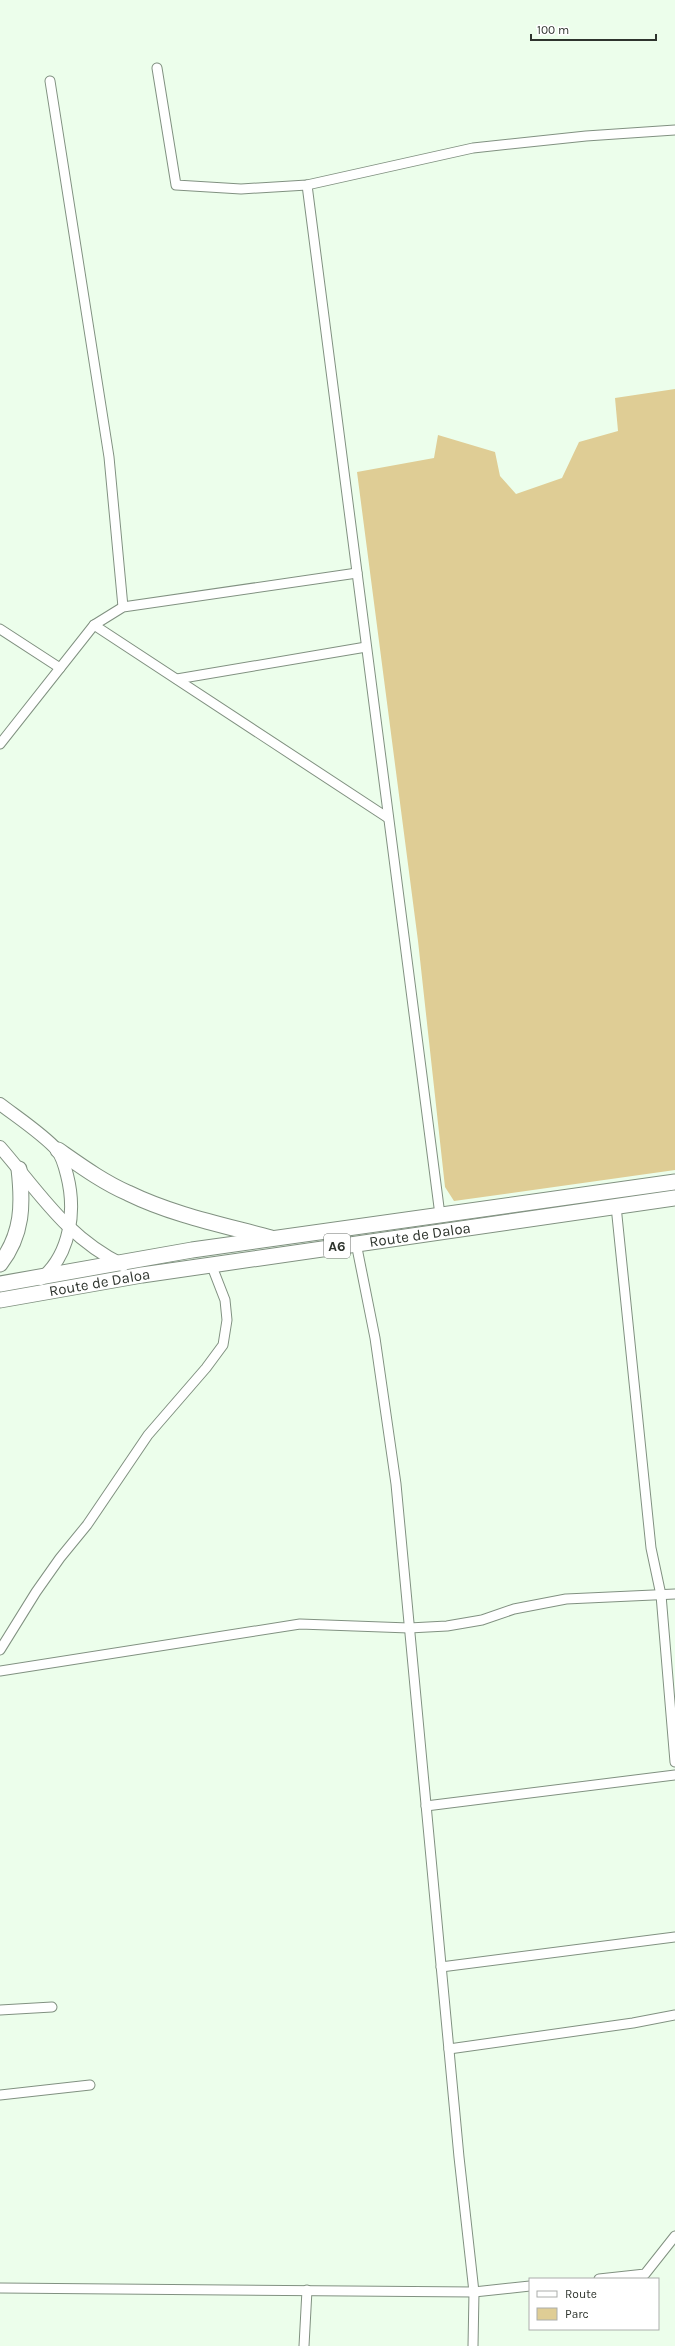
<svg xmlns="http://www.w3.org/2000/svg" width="675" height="2346" font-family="Karla,sans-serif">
	<rect width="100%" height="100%" fill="#ecfeeb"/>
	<polygon fill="#dfcd95" points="675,389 675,1170 454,1201 445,1187 418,941 357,472 434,458 438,435 495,452 500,476 516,494 562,478 579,442 618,431 615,398"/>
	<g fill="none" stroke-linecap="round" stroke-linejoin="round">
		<defs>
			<g id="minor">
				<polyline points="157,68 176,185 241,189 307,185 473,148 586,136 675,130"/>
				<polyline points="50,81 109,457 123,607"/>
				<polyline points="307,185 440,1215"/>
				<polyline points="94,625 388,818"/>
				<polyline points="0,629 60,668"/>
				<polyline points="177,679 366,647"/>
				<polyline points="0,744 94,625 123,607 357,573"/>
				<polyline points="616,1206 651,1548 661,1595 675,1762"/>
				<polyline points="356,1243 375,1338 396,1484 459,2157 474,2292 473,2346"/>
				<polyline points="0,1650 36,1592 60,1558 87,1525 148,1435 206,1368 223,1345 227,1320 225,1300 211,1264"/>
				<polyline points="0,1671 300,1624 409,1628 447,1626 482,1620 514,1609 566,1599 675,1594"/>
				<polyline points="426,1806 675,1775"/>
				<polyline points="441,1967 675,1937"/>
				<polyline points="0,2010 52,2007"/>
				<polyline points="449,2049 633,2023 675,2015"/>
				<polyline points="0,2095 90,2085"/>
				<polyline points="599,2279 645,2274 675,2236"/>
				<polyline points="0,2288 474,2292 530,2286"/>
				<polyline points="304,2346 307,2290"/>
			</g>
			<g id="secondary">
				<path d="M 0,1104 C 17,1117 44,1135 57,1150 C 62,1156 65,1167 67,1175 C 76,1210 71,1254 41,1279"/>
				<path d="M 0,1147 C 40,1193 66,1237 123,1265"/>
			</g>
			<g id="trunk">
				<path d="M 58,1150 C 81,1166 103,1182 128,1193 C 173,1215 223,1225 271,1238"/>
				<path d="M 0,1264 C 23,1234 23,1204 19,1169"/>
				<polyline points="0,1284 192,1250 675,1182"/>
				<path id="s1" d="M 0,1300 L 142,1275 L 675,1198"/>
			</g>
		</defs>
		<use href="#minor" stroke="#819181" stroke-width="11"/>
		<use href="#secondary" stroke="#819181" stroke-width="14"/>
		<use href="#trunk" stroke="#819181" stroke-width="17"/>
		<use href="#minor" stroke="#fff" stroke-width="9"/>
		<use href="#secondary" stroke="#fff" stroke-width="12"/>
		<use href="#trunk" stroke="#fff" stroke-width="15"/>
	</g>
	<g text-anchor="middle" stroke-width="4" stroke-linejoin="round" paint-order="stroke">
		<rect fill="#fff" stroke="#6d716c" stroke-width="1" x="324" y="1234" width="26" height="24" rx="3"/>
		<g font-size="14" font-weight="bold" fill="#2e342d">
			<text x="337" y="1251">A6</text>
		</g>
		<g font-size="15" fill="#2e342d" stroke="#fff">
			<text dy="5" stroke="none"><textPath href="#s1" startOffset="425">Route de Daloa</textPath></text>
			<text dy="5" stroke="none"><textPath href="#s1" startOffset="101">Route de Daloa</textPath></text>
		</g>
	</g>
	<rect x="529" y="2278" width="130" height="52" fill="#ffffff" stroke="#abaeab"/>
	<rect x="537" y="2291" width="20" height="6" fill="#ffffff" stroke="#abaeab"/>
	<text x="565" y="2298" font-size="12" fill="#2e342d">Route</text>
	<rect x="537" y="2308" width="20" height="12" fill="#dfcd95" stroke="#abaeab"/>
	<text x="565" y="2318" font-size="12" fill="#2e342d">Parc</text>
	<path d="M531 34v6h125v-6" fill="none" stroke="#2e342d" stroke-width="2"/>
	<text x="537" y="34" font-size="12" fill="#2e342d" stroke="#ffffff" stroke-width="3" paint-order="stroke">100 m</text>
</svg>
